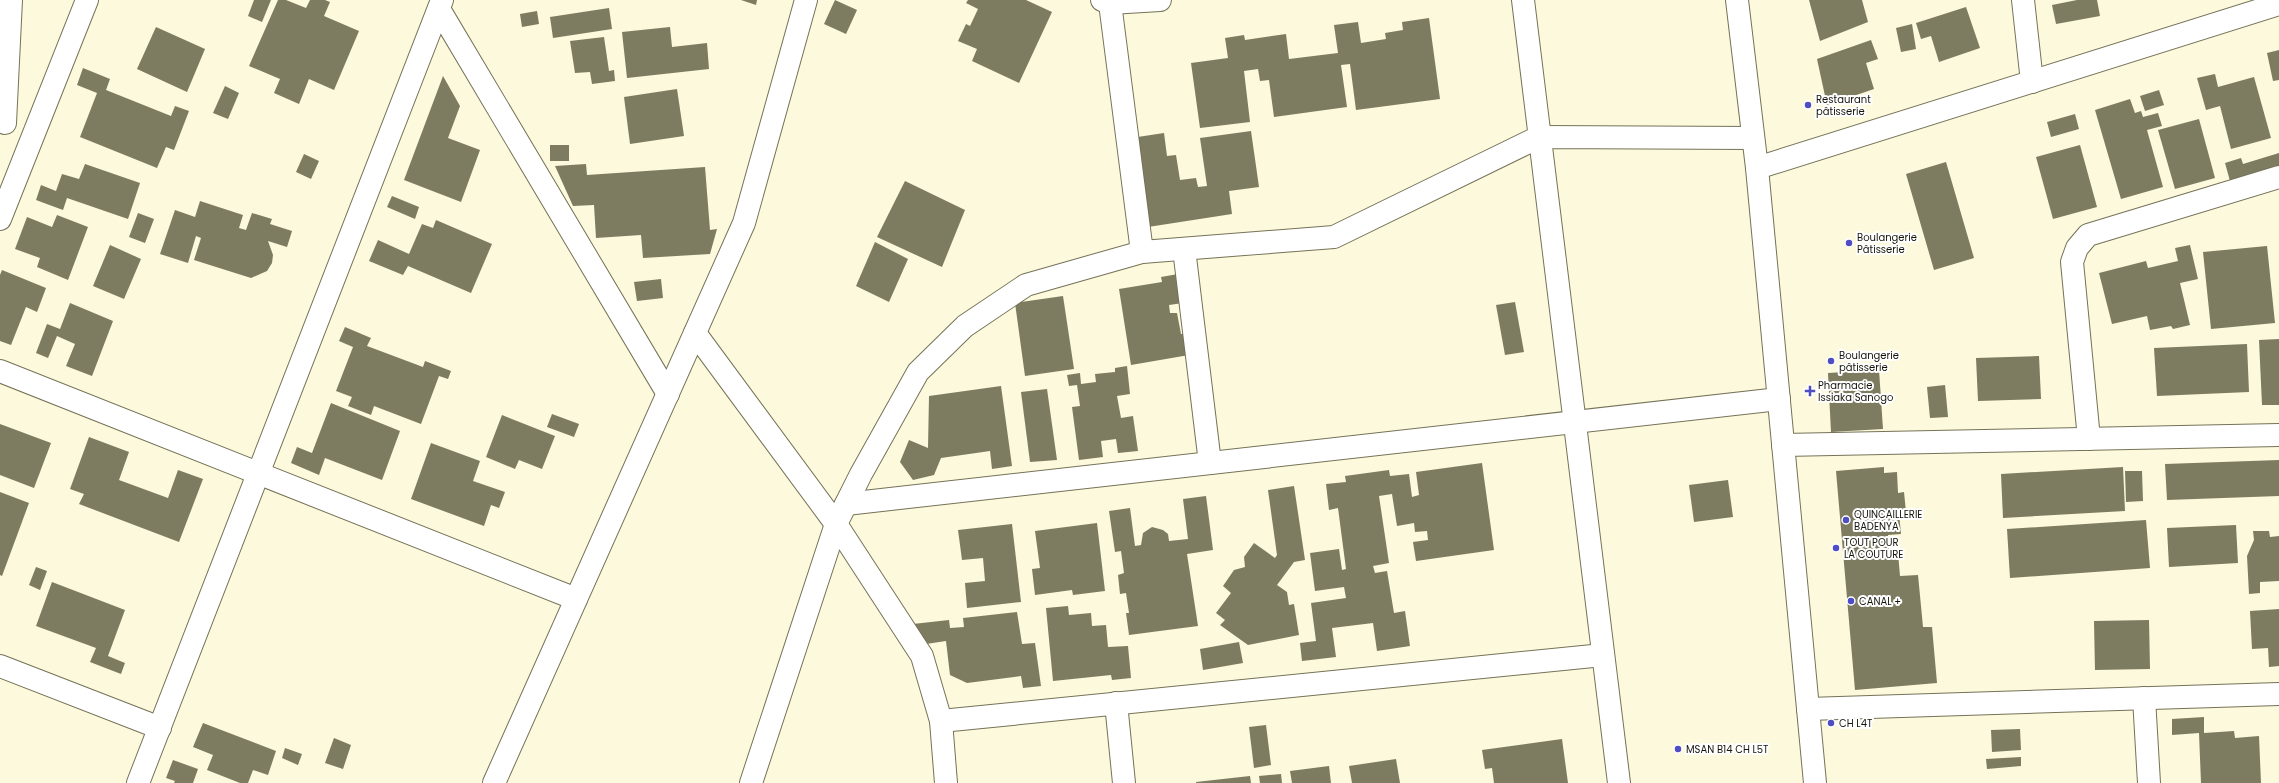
<svg xmlns="http://www.w3.org/2000/svg" width="2279" height="783" font-family="Poppins,sans-serif">
	<rect width="100%" height="100%" fill="#fcf9dc"/>
	<g fill="#7d7b60">
		<polygon points="254,0 271,0 262,22 248,16"/>
		<polygon points="278,0 286,0 306,8 310,0 325,0 330,2 324,16 359,31 334,90 309,79 299,104 274,93 280,79 249,66"/>
		<polygon points="741,0 757,0 756,5"/>
		<polygon points="835,0 857,10 846,34 824,24"/>
		<polygon points="968,0 1026,0 1052,12 1019,83 972,61 977,49 958,41 966,24 970,26 978,9 966,3"/>
		<polygon points="1809,0 1862,0 1868,22 1820,41"/>
		<polygon points="2077,0 2097,0 2100,16 2056,24 2052,5"/>
		<polygon points="1966,7 1980,48 1939,62 1931,36 1921,39 1916,23"/>
		<polygon points="609,8 612,29 553,38 550,17"/>
		<polygon points="537,11 539,24 522,27 520,14"/>
		<polygon points="1429,18 1440,99 1356,110 1350,64 1341,65 1347,107 1274,117 1269,80 1260,81 1258,69 1244,71 1250,122 1200,128 1191,63 1228,58 1225,38 1244,35 1245,40 1286,34 1289,59 1338,53 1334,25 1358,22 1361,43 1386,39 1385,33 1403,30 1402,22"/>
		<polygon points="1912,24 1916,49 1901,52 1896,28"/>
		<polygon points="156,27 205,49 187,92 137,69"/>
		<polygon points="670,27 672,47 707,43 709,69 627,78 622,32"/>
		<polygon points="604,37 609,71 614,70 615,81 592,84 590,72 575,73 570,41"/>
		<polygon points="1871,40 1878,59 1866,63 1874,89 1827,105 1817,59"/>
		<polygon points="2279,50 2279,80 2273,81 2267,53"/>
		<polygon points="83,68 110,79 106,90 171,116 175,106 189,111 174,150 166,147 157,168 80,137 97,93 77,85"/>
		<polygon points="2215,74 2218,87 2254,77 2271,138 2231,149 2220,106 2206,110 2197,78"/>
		<polygon points="443,76 460,106 448,138 480,150 461,202 404,180"/>
		<polygon points="225,86 239,93 228,119 213,113"/>
		<polygon points="677,89 684,136 630,144 624,97"/>
		<polygon points="2159,90 2164,105 2145,111 2140,96"/>
		<polygon points="2130,99 2135,113 2141,111 2143,117 2158,113 2162,126 2147,130 2163,187 2121,199 2095,110"/>
		<polygon points="2075,114 2079,129 2051,137 2047,122"/>
		<polygon points="2199,119 2215,178 2175,189 2158,130"/>
		<polygon points="1251,131 1259,187 1229,191 1232,214 1148,227 1131,138 1164,133 1167,156 1176,155 1180,180 1196,178 1198,187 1207,186 1200,138"/>
		<rect x="550" y="145" width="19" height="16"/>
		<polygon points="2080,145 2097,207 2053,219 2036,157"/>
		<polygon points="2279,153 2279,167 2230,181 2225,163 2241,158 2243,164"/>
		<polygon points="304,154 319,161 311,179 296,172"/>
		<polygon points="1946,162 1974,258 1934,270 1906,174"/>
		<polygon points="85,164 140,183 128,219 67,198 63,210 36,200 41,185 56,191 62,174 79,179"/>
		<polygon points="586,164 587,175 705,167 710,230 717,229 710,254 643,258 641,235 596,238 594,205 573,206 555,166"/>
		<polygon points="905,181 965,210 942,267 877,237"/>
		<polygon points="392,196 419,207 415,219 387,207"/>
		<polygon points="200,201 243,215 239,228 246,230 252,213 272,219 270,224 292,231 287,247 268,241 273,255 272,263 267,271 251,278 194,260 201,238 196,236 188,263 160,254 175,210 195,217"/>
		<polygon points="138,213 154,219 145,243 129,237"/>
		<polygon points="57,215 88,227 68,280 37,267 40,258 15,249 27,217 52,227"/>
		<polygon points="436,220 492,244 471,293 408,266 403,275 369,261 378,240 409,254 422,224 433,228"/>
		<polygon points="875,242 908,259 889,302 856,286"/>
		<polygon points="110,245 141,259 124,299 93,286"/>
		<polygon points="2190,245 2198,279 2180,283 2190,325 2173,329 2171,326 2150,330 2147,316 2112,324 2099,273 2146,261 2148,268 2178,261 2175,248"/>
		<polygon points="2267,246 2275,323 2211,329 2203,252"/>
		<polygon points="2,270 46,288 37,312 26,307 11,345 0,341 0,275"/>
		<polygon points="1178,274 1183,303 1169,305 1170,313 1177,313 1181,334 1186,334 1189,355 1131,365 1119,289 1162,282 1161,277"/>
		<polygon points="661,279 663,298 637,301 634,282"/>
		<polygon points="1063,296 1074,369 1025,376 1015,303"/>
		<polygon points="1515,302 1524,352 1505,355 1496,305"/>
		<polygon points="70,303 113,321 92,376 66,366 75,344 57,336 48,358 36,353 47,324 60,329"/>
		<polygon points="345,327 371,338 367,346 423,367 425,361 451,371 448,379 439,376 421,424 374,406 371,415 348,406 352,397 336,391 353,347 339,341"/>
		<polygon points="2279,339 2279,405 2262,405 2259,340"/>
		<polygon points="2247,344 2249,392 2157,396 2154,348"/>
		<polygon points="2039,356 2041,399 1978,401 1976,358"/>
		<polygon points="1127,366 1130,394 1117,396 1121,418 1133,416 1138,451 1118,453 1116,439 1101,441 1103,457 1079,460 1072,407 1080,406 1077,385 1069,386 1067,375 1080,373 1081,384 1096,382 1095,374 1115,372 1115,368"/>
		<polygon points="1879,370 1883,429 1831,432 1828,373"/>
		<polygon points="1945,385 1948,417 1930,418 1927,387"/>
		<polygon points="1001,386 1012,466 992,469 990,451 941,458 934,475 913,480 900,462 909,440 928,448 929,396"/>
		<polygon points="1047,389 1057,460 1030,462 1021,392"/>
		<polygon points="331,403 400,431 382,480 325,458 319,475 291,463 297,447 312,453"/>
		<polygon points="552,414 579,424 574,437 547,427"/>
		<polygon points="502,415 555,436 542,469 519,460 515,469 486,457"/>
		<polygon points="0,424 51,443 34,488 0,475"/>
		<polygon points="89,437 129,452 119,480 168,498 178,470 203,479 179,542 79,504 84,494 70,489"/>
		<polygon points="431,443 480,461 473,481 505,492 499,508 491,505 484,526 411,499"/>
		<polygon points="2279,460 2279,496 2167,500 2165,464"/>
		<polygon points="1482,463 1494,550 1416,561 1413,542 1428,540 1427,531 1415,532 1414,523 1397,526 1392,494 1379,496 1389,563 1373,566 1375,573 1387,571 1394,613 1405,611 1410,646 1377,651 1373,623 1332,628 1336,657 1302,661 1300,643 1316,641 1311,603 1346,598 1344,587 1315,591 1310,553 1339,549 1342,570 1346,569 1338,508 1329,510 1326,484 1346,482 1345,476 1389,470 1390,476 1409,474 1412,497 1419,495 1416,472"/>
		<polygon points="1884,467 1884,473 1897,472 1898,493 1904,492 1906,512 1899,513 1901,534 1888,535 1889,553 1898,553 1900,576 1918,575 1923,627 1932,627 1937,683 1855,690 1836,471"/>
		<polygon points="2123,467 2125,511 2003,518 2001,474"/>
		<polygon points="2125,471 2142,471 2143,501 2126,502"/>
		<polygon points="1728,480 1733,517 1694,522 1689,485"/>
		<polygon points="1294,486 1305,560 1294,562 1277,585 1287,592 1289,605 1294,604 1299,635 1248,645 1220,625 1225,620 1216,613 1231,593 1223,586 1234,570 1245,567 1244,557 1254,543 1275,558 1277,555 1268,490"/>
		<polygon points="0,492 29,503 2,576 0,575"/>
		<polygon points="1206,496 1213,550 1187,554 1198,626 1129,635 1126,613 1129,613 1126,593 1120,594 1118,575 1124,573 1121,551 1115,552 1109,511 1130,508 1135,546 1141,545 1143,533 1152,527 1163,530 1168,534 1169,541 1188,539 1183,499"/>
		<polygon points="2146,520 2150,568 2010,578 2007,529"/>
		<polygon points="1097,523 1105,591 1073,595 1072,590 1035,595 1032,569 1040,568 1035,531"/>
		<polygon points="1012,524 1021,602 967,608 965,583 985,581 983,558 962,560 958,530"/>
		<polygon points="2236,525 2238,563 2169,567 2167,528"/>
		<polygon points="2253,531 2269,531 2270,537 2279,536 2279,581 2260,582 2260,593 2249,594 2247,556 2254,540"/>
		<polygon points="36,567 47,571 40,590 29,585"/>
		<polygon points="52,582 125,610 108,656 125,663 121,674 90,662 96,648 36,626"/>
		<polygon points="1068,606 1069,615 1091,613 1092,626 1106,625 1108,647 1128,646 1131,678 1112,680 1111,675 1053,681 1046,608"/>
		<polygon points="2279,609 2279,666 2269,667 2268,648 2252,649 2250,611"/>
		<polygon points="1017,612 1022,644 1035,643 1041,686 1023,688 1021,676 967,683 950,675 946,641 926,644 913,624 949,620 950,628 964,627 963,618"/>
		<polygon points="2149,620 2150,669 2095,670 2094,621"/>
		<polygon points="1239,642 1243,663 1203,670 1200,649"/>
		<polygon points="2204,717 2204,733 2234,731 2235,738 2259,736 2261,783 2201,783 2199,733 2172,735 2172,719"/>
		<polygon points="203,723 276,751 268,775 253,770 248,783 240,783 207,770 213,755 193,747"/>
		<polygon points="1266,725 1271,765 1254,768 1249,727"/>
		<polygon points="2020,729 2021,750 1992,752 1991,730"/>
		<polygon points="334,738 351,745 343,769 325,763"/>
		<polygon points="1562,739 1568,783 1494,783 1492,768 1485,769 1482,750"/>
		<polygon points="285,748 302,754 298,765 282,758"/>
		<polygon points="2021,757 2021,766 1987,769 1986,759"/>
		<polygon points="1396,759 1400,783 1352,783 1349,766"/>
		<polygon points="173,760 198,769 193,783 174,783 175,781 166,778"/>
		<polygon points="1329,766 1331,783 1292,783 1290,771"/>
		<polygon points="1281,774 1282,783 1260,783 1259,776"/>
		<polygon points="1250,776 1251,783 1196,783 1196,782"/>
	</g>
	<g fill="none" stroke-linecap="round" stroke-linejoin="round">
		<defs>
			<g id="minor">
				<polyline points="1102,0 1110,3 1160,0"/>
				<polyline points="1111,0 1110,3 1142,252"/>
				<polyline points="1523,0 1619,783"/>
				<polyline points="1737,0 1757,168 1815,783"/>
				<polyline points="2023,0 2032,82"/>
				<polyline points="439,9 668,394"/>
				<polyline points="5,123 11,0"/>
				<polyline points="1757,168 2279,4"/>
				<polyline points="0,219 87,0"/>
				<polyline points="1184,249 1210,463"/>
				<polyline points="695,333 836,524 922,656 941,721 946,783"/>
				<polyline points="0,371 576,599"/>
				<polyline points="2089,439 2072,262 2077,248 2088,235 2279,177"/>
				<polyline points="1783,445 2279,435"/>
				<polyline points="846,504 1779,399"/>
				<polyline points="0,666 160,728"/>
				<polyline points="2144,698 2149,783"/>
				<polyline points="1116,703 1124,783"/>
				<polyline points="1808,709 2279,694"/>
				<polyline points="941,721 1603,655"/>
				<polyline points="138,783 442,0"/>
				<polyline points="494,783 744,223 806,0"/>
				<polyline points="751,783 836,524 861,474 918,372 965,326 1026,285 1142,252 1334,237 1539,137 1753,138"/>
			</g>
		</defs>
		<use href="#minor" stroke="#757258" stroke-width="24"/>
		<use href="#minor" stroke="#fff" stroke-width="22"/>
	</g>
	<g fill="#4e4dc3" stroke="#fff" stroke-width="1.5">
		<circle cx="1808" cy="105" r="4"/>
		<circle cx="1849" cy="243" r="4"/>
		<circle cx="1831" cy="361" r="4"/>
		<path d="M1808 385h4v4h4v4h-4v4h-4v-4h-4v-4h4z"/>
		<circle cx="1846" cy="520" r="4"/>
		<circle cx="1836" cy="548" r="4"/>
		<circle cx="1851" cy="601" r="4"/>
		<circle cx="1831" cy="723" r="4"/>
		<circle cx="1678" cy="749" r="4"/>
	</g>
	<g text-anchor="middle" stroke-width="4" stroke-linejoin="round" paint-order="stroke">
		<g font-size="10" fill="#16150b" stroke="#fff" text-anchor="start">
			<text x="1816" y="103">Restaurant<tspan x="1816" dy="12">pâtisserie</tspan></text>
			<text x="1857" y="241">Boulangerie<tspan x="1857" dy="12">Pâtisserie</tspan></text>
			<text x="1839" y="359">Boulangerie<tspan x="1839" dy="12">pâtisserie</tspan></text>
			<text x="1818" y="389">Pharmacie<tspan x="1818" dy="12">Issiaka Sanogo</tspan></text>
			<text x="1854" y="518">QUINCAILLERIE<tspan x="1854" dy="12">BADENYA</tspan></text>
			<text x="1844" y="546">TOUT POUR<tspan x="1844" dy="12">LA COUTURE</tspan></text>
			<text x="1859" y="605">CANAL +</text>
			<text x="1839" y="727">CH L4T</text>
			<text x="1686" y="753">MSAN B14 CH L5T</text>
		</g>
	</g>
</svg>
